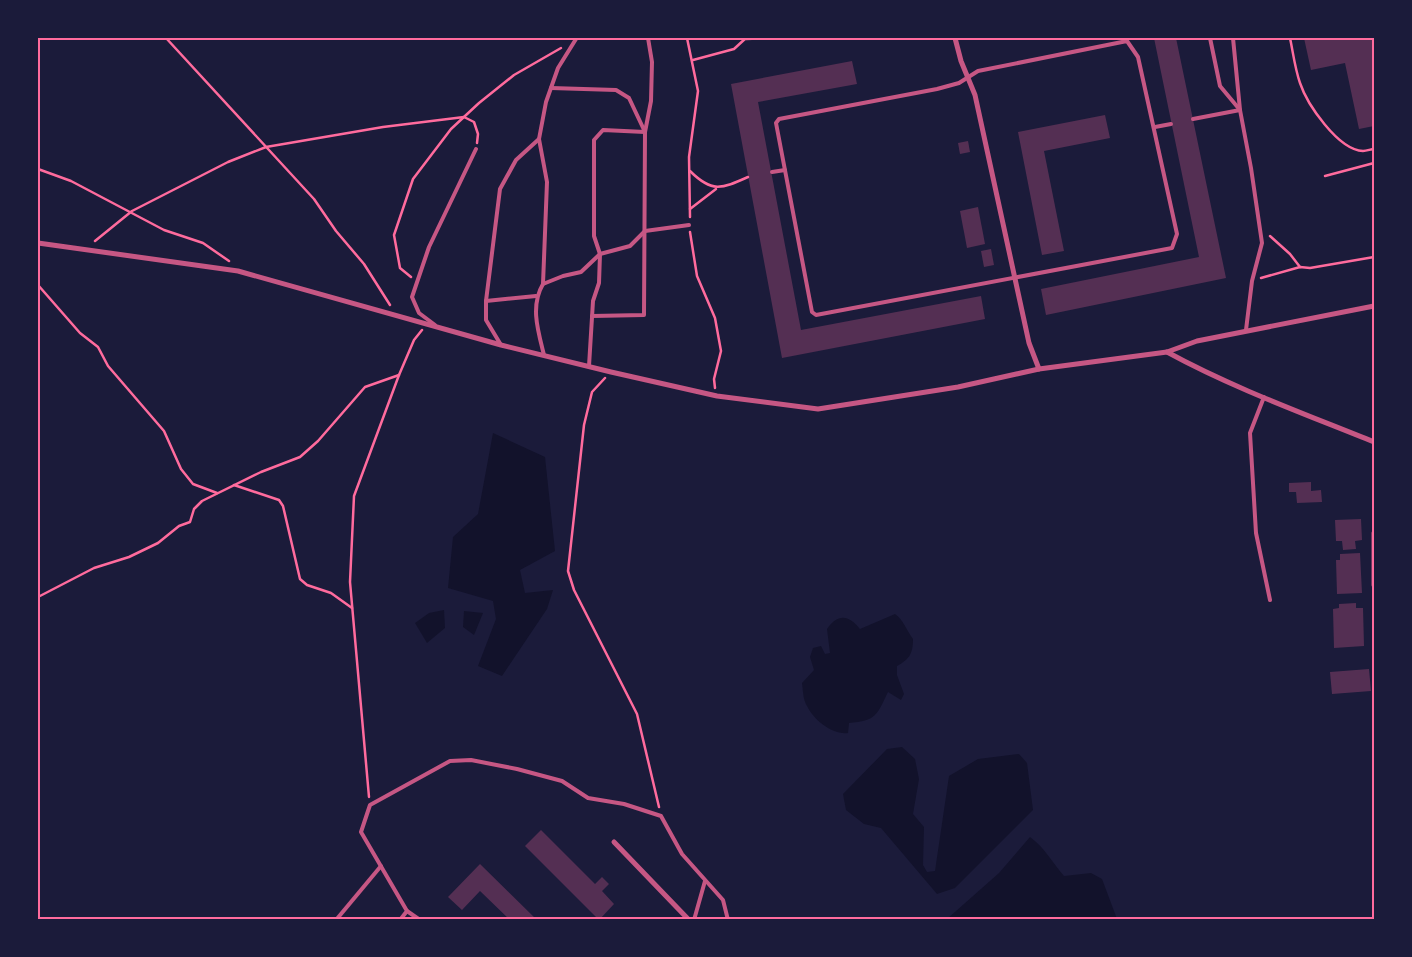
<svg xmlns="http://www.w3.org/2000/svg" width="1412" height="957" font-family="Manrope,sans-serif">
	<rect width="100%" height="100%" fill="#1b1b3a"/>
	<g fill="#12122b">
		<polygon points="493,433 545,457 555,551 520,570 525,593 553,590 547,609 502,676 478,666 496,619 493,601 448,588 453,537 478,514"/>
		<polygon points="444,610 445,628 427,643 415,623 429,613"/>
		<polygon points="464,611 483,613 474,635 463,627"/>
		<path d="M 895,614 C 903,619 907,631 913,639 C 913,653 910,659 897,666 L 897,675 L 904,694 L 901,700 L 888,692 C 877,715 876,721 849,723 L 848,733 C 832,735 814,720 807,706 C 803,700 803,690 802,683 L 814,670 L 810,657 L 813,648 L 821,646 L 825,654 L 830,653 L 827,629 C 838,613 849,615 860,629 Z"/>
		<polygon points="902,747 915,759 919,779 913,814 924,827 923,865 927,872 935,871 949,776 978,759 1019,754 1027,763 1033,810 955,888 937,894 881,828 864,824 846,810 843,794 887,749"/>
		<path d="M 1030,837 C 1046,849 1051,861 1064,876 L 1091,873 L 1102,879 L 1117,919 L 947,919 L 999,873 Z"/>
	</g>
	<g fill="#542f53">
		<polygon points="1154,38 1176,38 1226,278 1046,315 1041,289 1199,257"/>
		<polygon points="1304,38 1374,38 1374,126 1359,129 1345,63 1311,70"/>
		<polygon points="852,61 857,84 758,102 801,330 981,296 985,319 782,358 731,84"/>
		<polygon points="1105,115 1110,138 1044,151 1064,251 1042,255 1018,132"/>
		<polygon points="968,141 970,152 960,154 958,143"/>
		<polygon points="978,207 985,244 967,248 960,211"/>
		<polygon points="991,249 994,265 984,267 981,251"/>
		<polygon points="1311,482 1311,491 1321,490 1322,502 1297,503 1296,492 1289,492 1289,483"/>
		<polygon points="1361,519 1362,540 1355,541 1356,549 1343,550 1342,541 1336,541 1335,520"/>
		<polygon points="1360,553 1362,593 1337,594 1336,560 1340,560 1340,554"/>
		<polygon points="1356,603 1356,608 1363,608 1364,646 1334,648 1333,609 1339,608 1339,604"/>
		<polygon points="1369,669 1371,691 1332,694 1330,672"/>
		<polygon points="541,830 595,884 602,877 609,884 602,891 614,904 599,920 525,846"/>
		<polygon points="480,864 537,920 510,920 480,891 462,910 448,897"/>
	</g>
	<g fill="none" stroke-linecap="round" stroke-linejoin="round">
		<g stroke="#ff6b9d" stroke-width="2.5">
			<polyline points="166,38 314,199 336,231 364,264 390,305"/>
			<polyline points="687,38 698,91 689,157 690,217"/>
			<path d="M 1290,38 C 1293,52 1295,69 1300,83 C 1307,104 1338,150 1363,151 C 1367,151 1371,149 1374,149"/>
			<polyline points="746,39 768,38"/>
			<polyline points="693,60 734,49 746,38"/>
			<polyline points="38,169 71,181 164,230 203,243 229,261"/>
			<path d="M 690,171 C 712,193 721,189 748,177"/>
			<polyline points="1325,176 1374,163"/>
			<polyline points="690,209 716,189"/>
			<polyline points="690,232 697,276 715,318 721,351 714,379 715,388"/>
			<polyline points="1270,236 1290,254 1300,267"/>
			<polyline points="95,241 132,211 228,162 266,147 383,127 464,117 474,122 478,134 477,143"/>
			<polyline points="411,277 400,268 394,235 413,179 451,129 479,103 514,75 561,48"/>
			<polyline points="1261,278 1300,267 1310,268 1374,257"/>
			<polyline points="38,285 80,333 98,347 108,366 164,431 181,469 193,484 217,493"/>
			<polyline points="605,378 592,392 584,425 568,571 574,590 637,714 659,807"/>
			<polyline points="234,485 279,500 283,506 300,579 307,585 331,593 352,608"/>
			<polyline points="38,597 94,568 129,557 158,543 179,526 190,522 194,509 202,501 261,472 300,457 318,441 365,387 399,375"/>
			<polyline points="369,797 350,582 354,496 399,375 414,340 422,330"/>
		</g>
		<g stroke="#c65784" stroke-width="4">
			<polyline points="1210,38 1220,86 1240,110 1251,168 1262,243 1252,281 1246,330"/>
			<polygon points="1127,41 1138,57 1177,234 1172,248 816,315 812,312 776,123 779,119 937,89 959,83 978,71"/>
			<polyline points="551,88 616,90 629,98 645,132 603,130 594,140 594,236 600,254 599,283 593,301 589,366"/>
			<polyline points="1193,119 1240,110 1233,38"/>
			<polyline points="1155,127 1171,124"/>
			<polyline points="772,172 785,170"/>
			<polyline points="543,284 563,276 581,272 600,254 630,246 645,231 689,225"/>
			<polyline points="486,301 536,296"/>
			<polyline points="592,316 644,315 645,132 651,101 652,62 648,38"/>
			<polyline points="435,325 419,313 412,297 429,247 476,149"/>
			<polyline points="501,345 486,320 486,301 500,189 516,160 539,139"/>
			<path d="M 544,355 C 538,331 530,306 543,284 L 547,182 L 539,139 L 546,102 L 558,68 L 576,39"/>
			<polyline points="1264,397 1250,433 1256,533 1270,600"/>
			<polyline points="407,911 420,920"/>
			<polyline points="336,920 381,866"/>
			<polyline points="400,920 407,911 361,832 370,805 450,761 471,760 517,769 562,781 588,798 624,804 661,816 682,854 723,900 728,920"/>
			<polyline points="694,920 705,881"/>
			<polyline points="1374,920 1374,919"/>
		</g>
		<g stroke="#c65784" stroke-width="5">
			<polyline points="955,38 961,61 975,95 1029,343 1039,369"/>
			<polyline points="38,243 238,271 501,345 611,372 717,396 818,409 958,387 1039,369 1167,352 1197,341 1374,306"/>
			<path d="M 1167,352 C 1233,388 1305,414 1374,442"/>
			<polyline points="1374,533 1374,585"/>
			<polyline points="614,842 689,920"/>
		</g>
	</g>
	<rect width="1412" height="957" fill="none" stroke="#1b1b3a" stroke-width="78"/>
	<rect x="39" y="39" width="1334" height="879" fill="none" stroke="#ff6b9d" stroke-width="2"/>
</svg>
